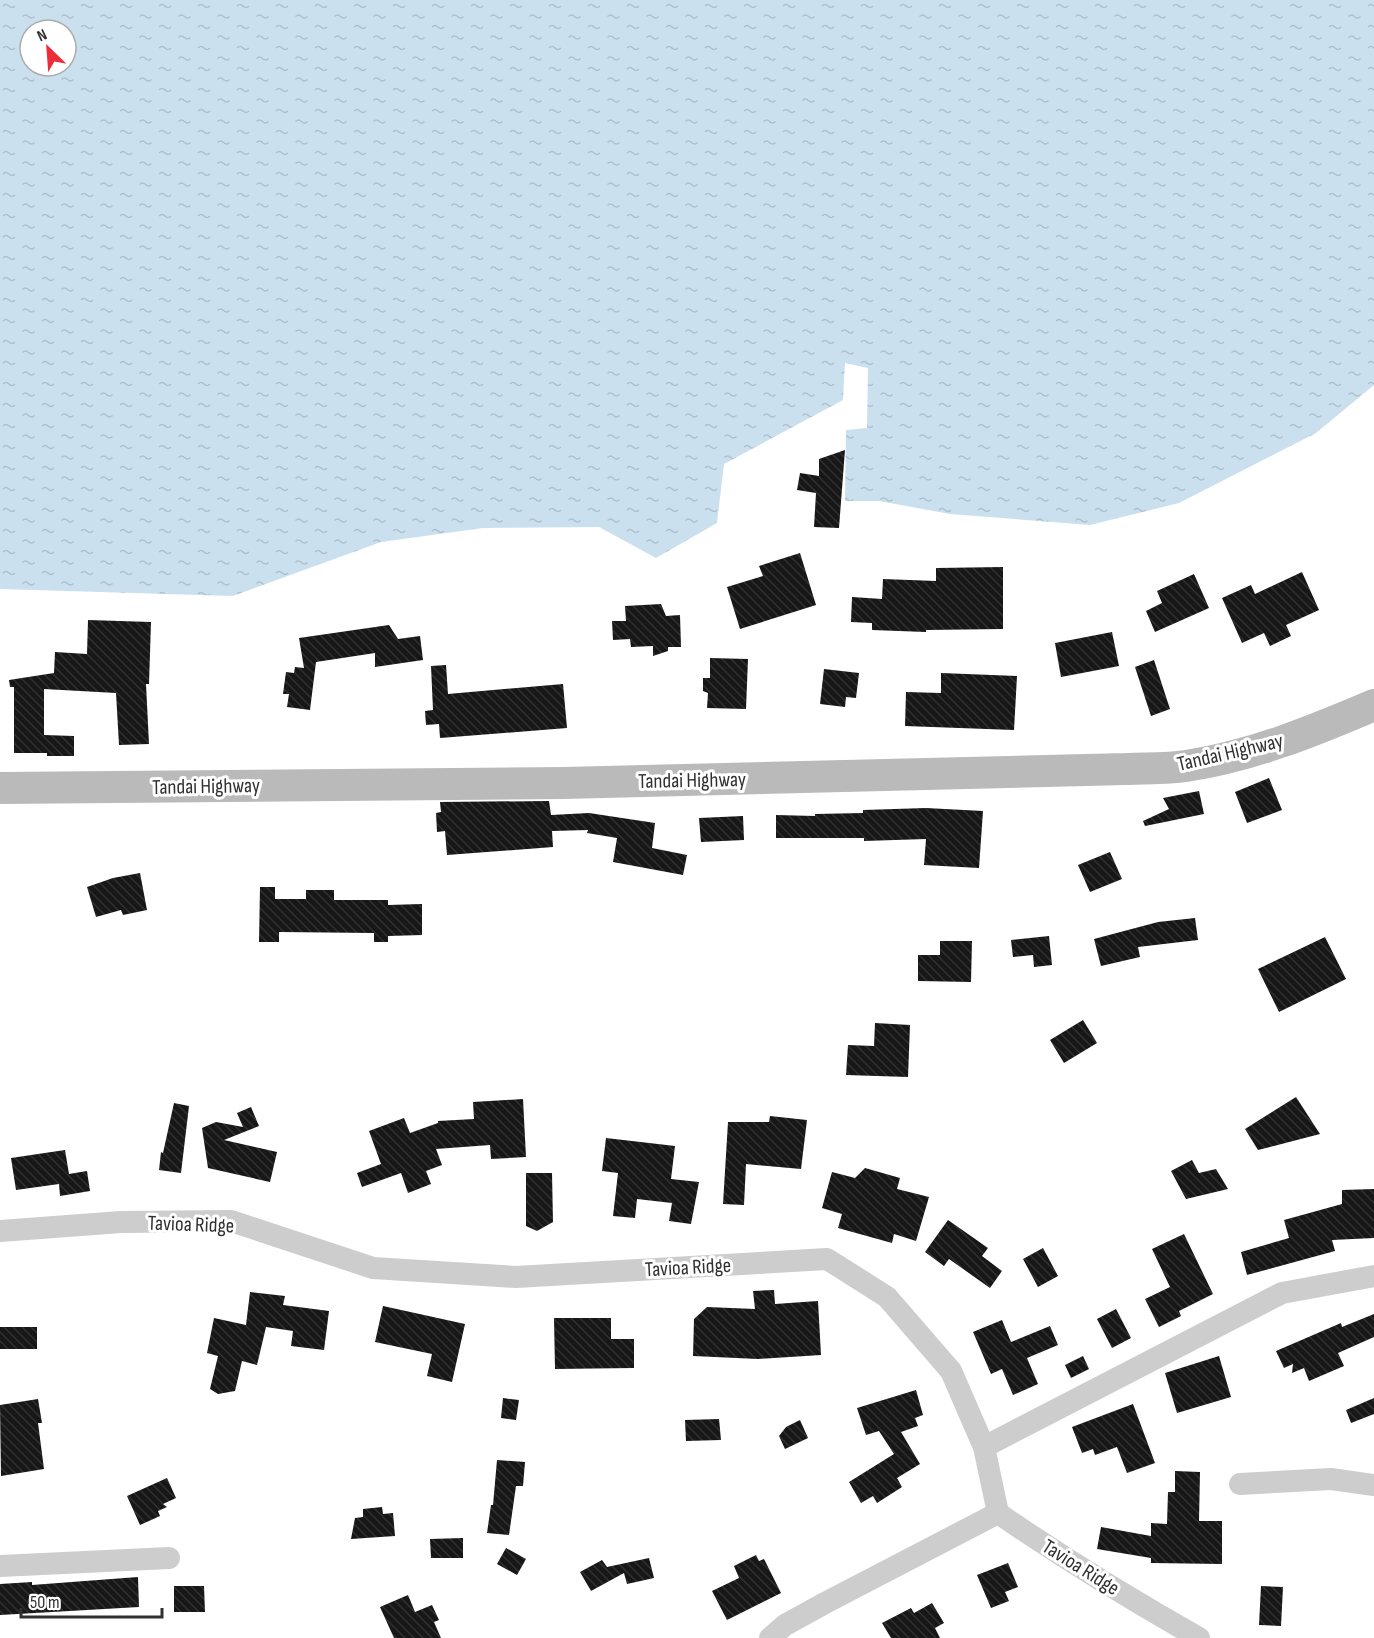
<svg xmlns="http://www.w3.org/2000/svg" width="1374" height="1638" font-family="'Sofia Sans Condensed',sans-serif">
	<defs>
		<pattern id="water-ripples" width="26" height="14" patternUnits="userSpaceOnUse" patternTransform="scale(1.5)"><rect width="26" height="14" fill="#cae0ee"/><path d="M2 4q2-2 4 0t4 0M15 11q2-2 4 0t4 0" fill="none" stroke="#aec0cc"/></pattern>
		<pattern id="building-back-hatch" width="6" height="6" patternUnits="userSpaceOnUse" patternTransform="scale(1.5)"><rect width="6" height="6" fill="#171717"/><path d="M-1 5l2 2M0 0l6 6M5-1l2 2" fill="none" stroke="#303030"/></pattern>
	</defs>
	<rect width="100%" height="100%" fill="#fff"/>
	<path fill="url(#water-ripples)" fill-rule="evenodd" d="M 0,0 L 1374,0 L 1374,385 L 1316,433 L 1179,503 L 1090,525 L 950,514 L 879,501 L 845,501 L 846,430 L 867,428 L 868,368 L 845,363 L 843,400 L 724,464 L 717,523 L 656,558 L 599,527 L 483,528 L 381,542 L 233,596 L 0,589 ZM 30,30 L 66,30 L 66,66 L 30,66 Z"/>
	<g fill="url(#building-back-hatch)">
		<polygon points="845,450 839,528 814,527 816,493 797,490 800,473 819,476 819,459"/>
		<polygon points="800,553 816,605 740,629 727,587 763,576 759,566"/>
		<polygon points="1003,567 1003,629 926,630 926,632 872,630 872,623 851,622 852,597 882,599 883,579 936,581 936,568"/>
		<polygon points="1302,572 1319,610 1286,625 1291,636 1270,646 1264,633 1242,643 1222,598 1251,585 1255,594"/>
		<polygon points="1194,574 1209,608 1155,632 1146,611 1162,603 1157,591"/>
		<polygon points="661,604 666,616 680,615 681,647 668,647 668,651 653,656 653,646 631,647 630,639 613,640 612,621 626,621 625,606"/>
		<polygon points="88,620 151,622 149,684 146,684 149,744 119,745 116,693 44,689 44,735 74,736 74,756 47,756 47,753 14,753 14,687 10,687 9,680 54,673 55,652 87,654"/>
		<polygon points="389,625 398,639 420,636 423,660 375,667 375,653 316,662 310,710 287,707 289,694 283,694 286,672 294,673 295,667 304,668 299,638"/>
		<polygon points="1112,632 1119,666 1061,677 1055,643"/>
		<polygon points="710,658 748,659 746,709 707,708 708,693 703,691 703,678 710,678"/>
		<polygon points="1154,660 1170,709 1151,716 1135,667"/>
		<polygon points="446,665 448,694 563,684 567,728 440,738 439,724 426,725 425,711 433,710 431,666"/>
		<polygon points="824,669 859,673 856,698 846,697 845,707 820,704"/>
		<polygon points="941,673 1017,676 1014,730 905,726 906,692 941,693"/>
		<polygon points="1269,778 1282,810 1247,823 1235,792"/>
		<polygon points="1199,791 1204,814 1145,826 1143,821 1169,809 1163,798"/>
		<polygon points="549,801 551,815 589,813 655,823 652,848 687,855 683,875 613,862 617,838 587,833 588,830 552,831 553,847 447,855 445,831 437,832 436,813 441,812 440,802"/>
		<polygon points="926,808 983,811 979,868 924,865 926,839 864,841 864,838 776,838 776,815 815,816 815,814 863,813 863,810"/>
		<polygon points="743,816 744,840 701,842 699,818"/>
		<polygon points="1110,852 1122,879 1090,892 1078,865"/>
		<polygon points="140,873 147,910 123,915 121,910 96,917 87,887 113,878"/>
		<polygon points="260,887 275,887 275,899 306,899 306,890 334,890 334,900 388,900 388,905 422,904 422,935 388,936 388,942 374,942 374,933 279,932 279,942 259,942"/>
		<polygon points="1195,918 1198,940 1138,947 1140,957 1101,966 1094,939 1158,922"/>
		<polygon points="1049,936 1052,965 1034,967 1033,955 1013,957 1011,940"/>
		<polygon points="1325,937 1346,979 1279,1012 1258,969"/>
		<polygon points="940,941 972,941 971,982 918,981 918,955 940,955"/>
		<polygon points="1083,1020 1097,1043 1064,1063 1050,1040"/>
		<polygon points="875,1023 910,1025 908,1077 846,1075 848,1045 874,1046"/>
		<polygon points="1296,1097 1320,1134 1258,1150 1245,1129"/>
		<polygon points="523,1099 526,1157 491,1159 490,1145 436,1149 442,1165 426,1171 431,1184 408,1193 401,1173 362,1187 357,1173 381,1164 369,1131 404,1118 410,1133 438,1123 438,1121 474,1119 473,1102"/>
		<polygon points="174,1103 189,1106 181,1173 159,1170 161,1152 163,1153"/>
		<polygon points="251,1107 259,1126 224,1140 277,1152 270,1182 208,1168 202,1128 216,1122 243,1127 237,1113"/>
		<polygon points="770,1116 807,1120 801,1169 746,1164 744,1205 723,1204 728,1122 769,1122"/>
		<polygon points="606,1138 675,1146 671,1179 699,1182 691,1224 669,1221 672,1203 637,1199 635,1218 613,1216 618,1173 602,1171"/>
		<polygon points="65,1150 69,1174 87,1171 90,1191 60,1196 59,1184 16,1190 11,1158"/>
		<polygon points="1192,1160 1199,1173 1216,1169 1228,1189 1186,1199 1171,1171"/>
		<polygon points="865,1168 900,1178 897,1189 929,1197 916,1241 894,1234 892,1243 838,1228 842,1214 822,1208 832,1172 855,1178"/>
		<polygon points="526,1173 552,1173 553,1222 537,1231 526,1226"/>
		<polygon points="1374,1189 1374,1238 1332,1240 1335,1251 1247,1275 1241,1252 1289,1238 1284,1220 1342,1204 1342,1190"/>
		<polygon points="948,1220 988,1248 982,1256 1002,1271 990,1288 949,1259 944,1266 925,1252"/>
		<polygon points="1184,1234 1213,1294 1179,1311 1181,1316 1159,1327 1145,1299 1170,1287 1152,1249"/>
		<polygon points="1043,1248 1058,1276 1038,1287 1023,1259"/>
		<polygon points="774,1290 775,1304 818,1301 821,1355 758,1359 693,1356 694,1319 707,1307 755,1309 753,1291"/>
		<polygon points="250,1292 285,1296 283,1305 329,1311 324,1350 291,1346 293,1331 266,1327 257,1365 242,1361 235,1391 218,1394 210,1389 218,1356 207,1353 214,1318 246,1325"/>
		<polygon points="383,1306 465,1324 452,1382 427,1376 432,1354 375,1342"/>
		<polygon points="1116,1309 1131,1338 1112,1348 1097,1319"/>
		<polygon points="1374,1314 1374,1337 1338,1353 1344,1366 1309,1381 1304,1368 1292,1373 1293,1364 1284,1368 1276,1351 1341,1323 1342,1327"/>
		<polygon points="554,1318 611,1318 611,1339 634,1339 634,1368 555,1369"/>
		<polygon points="1002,1320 1011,1342 1050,1326 1058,1345 1027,1358 1038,1384 1013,1395 1002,1369 991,1374 973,1332"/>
		<rect x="0" y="1327" width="37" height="22"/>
		<polygon points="1083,1356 1089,1369 1071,1378 1065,1365"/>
		<polygon points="1219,1356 1231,1397 1177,1413 1165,1373"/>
		<polygon points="916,1390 923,1415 915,1418 918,1426 901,1432 920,1464 897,1478 902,1487 877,1503 873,1496 861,1503 849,1482 894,1454 879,1431 866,1435 857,1408"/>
		<polygon points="503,1398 519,1400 516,1420 501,1418"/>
		<polygon points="1374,1398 1374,1414 1351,1423 1346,1410"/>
		<polygon points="38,1399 42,1423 38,1423 44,1469 1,1476 0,1405"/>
		<polygon points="1133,1404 1155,1463 1127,1473 1117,1447 1095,1455 1093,1449 1082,1453 1072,1427"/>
		<polygon points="719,1419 721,1440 686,1441 685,1420"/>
		<polygon points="800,1420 808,1438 785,1449 779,1436 786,1427"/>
		<polygon points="497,1460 525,1462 523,1486 516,1486 509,1535 487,1533 491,1505 493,1505"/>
		<polygon points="1175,1471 1200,1472 1199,1521 1222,1521 1222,1564 1151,1563 1151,1558 1097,1549 1101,1527 1151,1536 1151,1523 1167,1524 1168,1492 1175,1492"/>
		<polygon points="167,1478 176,1498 163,1504 167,1507 158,1511 160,1516 140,1525 127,1496"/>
		<polygon points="382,1507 383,1514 393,1513 395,1536 351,1539 355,1518 363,1517 363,1509"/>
		<polygon points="463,1538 463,1558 431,1558 430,1539"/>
		<polygon points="506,1548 526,1559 517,1575 497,1564"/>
		<polygon points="756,1555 759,1561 764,1559 781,1593 727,1620 712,1591 739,1578 734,1566"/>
		<polygon points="649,1558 654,1578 627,1584 624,1573 591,1591 580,1572 602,1560 607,1567"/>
		<polygon points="1008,1563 1018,1587 1005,1592 1009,1601 991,1608 977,1575"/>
		<polygon points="138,1577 139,1607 0,1615 0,1584 32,1582 32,1585"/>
		<polygon points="174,1586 204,1586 205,1612 174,1612"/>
		<polygon points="1261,1586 1283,1587 1281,1626 1259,1625"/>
		<polygon points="408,1595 415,1612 432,1605 439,1620 434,1622 441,1638 394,1638 380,1607"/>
		<polygon points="932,1603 944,1623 935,1628 940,1638 891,1638 882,1623 911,1608 914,1613"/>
	</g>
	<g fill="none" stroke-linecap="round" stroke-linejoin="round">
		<g stroke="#cdcdcd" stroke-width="22">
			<path d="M 0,1231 L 121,1222 L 231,1221 L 373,1268 L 516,1277 L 827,1259 L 887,1297 L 951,1371 L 984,1447 L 998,1513 C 1063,1558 1130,1599 1199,1638"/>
			<polyline points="984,1447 1282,1293 1374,1276"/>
			<polyline points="1240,1484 1331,1479 1374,1485"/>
			<polyline points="0,1566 169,1558"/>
			<polyline points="770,1638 785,1625 825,1603 998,1513"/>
		</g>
		<path stroke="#bababa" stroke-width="32" d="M 0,788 L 564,783 L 1126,769 C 1146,768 1166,769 1186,766 C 1252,756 1313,731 1374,705"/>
	</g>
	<g text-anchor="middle" stroke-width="6" stroke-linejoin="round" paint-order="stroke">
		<g font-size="21" fill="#303030" stroke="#fff">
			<text transform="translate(1230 752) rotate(-13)" y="7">Tandai Highway</text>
			<text transform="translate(692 780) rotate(-1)" y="7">Tandai Highway</text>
			<text transform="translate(206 786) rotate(-1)" y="7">Tandai Highway</text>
			<text transform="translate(191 1224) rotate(2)" y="7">Tavioa Ridge</text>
			<text transform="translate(688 1267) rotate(-3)" y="7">Tavioa Ridge</text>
			<text transform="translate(1081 1567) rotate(32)" y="7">Tavioa Ridge</text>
		</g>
	</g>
	<g transform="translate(48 48) rotate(335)"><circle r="28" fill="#ffffff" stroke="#acacac" stroke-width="1.5"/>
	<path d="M0-4.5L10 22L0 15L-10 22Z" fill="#ed2c3a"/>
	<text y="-9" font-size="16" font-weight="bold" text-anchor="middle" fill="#303030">N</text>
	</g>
	<path d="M21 1608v9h141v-9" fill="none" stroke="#303030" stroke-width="3"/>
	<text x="30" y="1608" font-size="18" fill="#303030" stroke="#ffffff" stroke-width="4.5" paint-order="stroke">50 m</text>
</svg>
